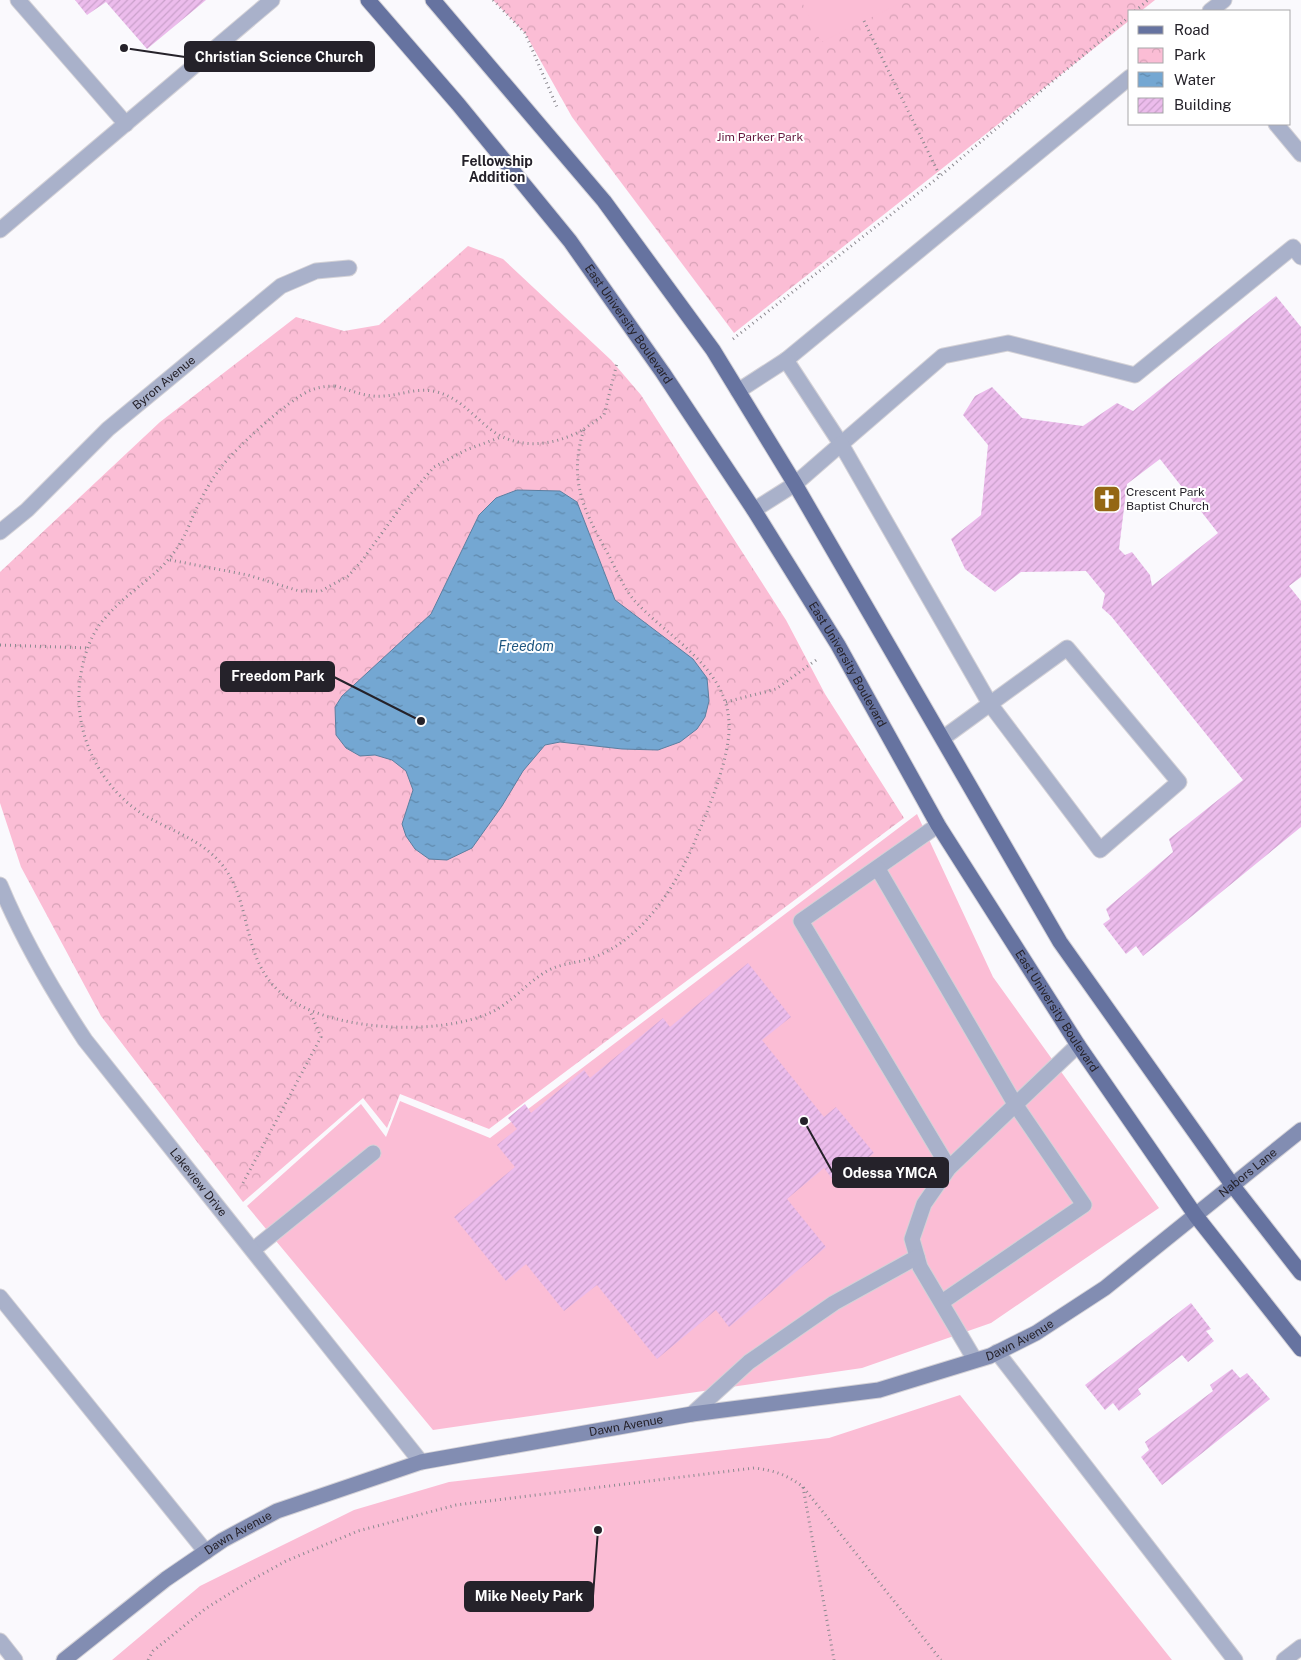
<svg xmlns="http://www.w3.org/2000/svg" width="1301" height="1660" font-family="'Public Sans',sans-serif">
	<defs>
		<pattern id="park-crowns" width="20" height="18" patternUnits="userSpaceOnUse" patternTransform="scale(1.25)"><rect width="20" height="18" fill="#fbbdd5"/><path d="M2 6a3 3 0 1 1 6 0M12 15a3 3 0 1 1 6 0" fill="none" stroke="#d7a2b7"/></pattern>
		<pattern id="water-ripples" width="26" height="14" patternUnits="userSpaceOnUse" patternTransform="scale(1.25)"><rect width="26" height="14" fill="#74a7d2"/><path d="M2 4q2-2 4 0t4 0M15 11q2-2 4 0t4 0" fill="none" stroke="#5f88ab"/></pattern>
		<pattern id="building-hatch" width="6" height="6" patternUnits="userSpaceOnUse" patternTransform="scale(1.25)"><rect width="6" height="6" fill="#ecbcec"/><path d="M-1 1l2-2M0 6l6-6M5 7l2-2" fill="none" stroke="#caa1cb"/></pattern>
	</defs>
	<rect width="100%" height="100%" fill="#faf9fd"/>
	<g fill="url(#park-crowns)">
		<polygon points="493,0 1155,0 1141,11 1130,11 1130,20 734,333 572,117 525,33"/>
		<polygon points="468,246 503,259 611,360 641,395 786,620 825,694 904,818 489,1129 400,1094 387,1128 363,1098 243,1202 101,1016 21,867 0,803 0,572 160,422 296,317 344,331 379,325"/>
	</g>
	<g fill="#fbbdd5">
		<polygon points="801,0 907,0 821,42"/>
		<polygon points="917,814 993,977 1159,1208 991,1323 862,1368 433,1430 247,1206 361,1104 386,1137 400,1101 490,1138"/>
		<polygon points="960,1395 1172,1660 112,1660 200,1586 354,1510 449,1482 829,1438"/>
	</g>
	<polygon fill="url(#water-ripples)" stroke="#5c7fa0" points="517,490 560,491 577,502 615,600 693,659 707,678 709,701 705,717 697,729 680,742 658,750 622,749 560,742 545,745 523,771 502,806 472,848 447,860 429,859 415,849 406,836 402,824 413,790 406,771 392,760 375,755 360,756 346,748 336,735 335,707 342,696 431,614 479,515 496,498"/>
	<g fill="url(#building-hatch)" fill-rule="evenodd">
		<polygon points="75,0 206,0 147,49 106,2 87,15"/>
		<path d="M 1276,296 L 1301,327 L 1301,577 L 1289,586 L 1301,601 L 1301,827 L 1143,956 L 1136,946 L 1126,954 L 1103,924 L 1110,919 L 1106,909 L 1173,852 L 1169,839 L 1243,780 L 1111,616 L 1102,608 L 1105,594 L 1086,571 L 1021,572 L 995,592 L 965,569 L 951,539 L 981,515 L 988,445 L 963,415 L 975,396 L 992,387 L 1022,418 L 1083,426 L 1117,403 L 1133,411 ZM 1160,459 L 1218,533 L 1152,586 L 1150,575 L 1132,552 L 1125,555 L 1119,549 L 1127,484 Z"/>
		<polygon points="748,963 791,1017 762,1040 824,1117 836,1107 874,1153 836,1184 824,1168 787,1199 826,1247 729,1327 716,1310 657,1359 597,1285 564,1311 526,1264 506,1281 454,1217 515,1167 497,1145 517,1129 508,1118 525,1104 531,1113 584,1070 590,1078 663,1018 670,1027"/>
		<polygon points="1191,1303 1211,1329 1206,1331 1214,1341 1188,1362 1182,1355 1138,1389 1141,1394 1119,1411 1113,1403 1105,1410 1085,1385"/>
		<polygon points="1232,1369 1240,1378 1247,1373 1270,1399 1162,1485 1141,1457 1149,1450 1145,1442 1213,1391 1210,1385"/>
	</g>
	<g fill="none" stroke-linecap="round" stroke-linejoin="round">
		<defs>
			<g id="lane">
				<polyline points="18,0 126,124"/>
				<polyline points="1210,11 1224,0"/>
				<polyline points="1276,124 1301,154"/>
				<polyline points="0,230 272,0"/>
				<polyline points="786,360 1130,77"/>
				<polyline points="738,391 786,360 841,444 943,356 1008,343 1135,375 1293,247 1301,257"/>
				<polyline points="754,510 795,484 841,444 990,704 1100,850 1179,782 1067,648 943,738"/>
				<polyline points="938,825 801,921 949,1168"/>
				<polyline points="878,869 1015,1104 1084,1205 942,1302"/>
				<polyline points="253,1250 373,1153"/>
				<polyline points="0,1297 206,1552"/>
				<polyline points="997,1352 1235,1660"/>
				<polyline points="975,1360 920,1267 912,1239 924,1204 949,1168 1078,1045"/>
				<polyline points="692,1414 749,1362 834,1303 917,1257"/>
				<polyline points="1284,1660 1301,1647"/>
			</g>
			<g id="street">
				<path id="s1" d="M 0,532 L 27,510 L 108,429 L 281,286 L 316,271 L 349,268"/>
				<path id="s2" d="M 0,885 C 23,940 52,990 85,1040 L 421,1462"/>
				<polyline points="0,1641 15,1660"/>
			</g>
			<g id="secondary">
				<path id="s3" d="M 64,1660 L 166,1579 L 223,1540 L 277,1511 L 421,1462 L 692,1414 L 879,1390 L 990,1356 L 1036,1333 L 1105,1288 L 1301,1130"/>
			</g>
			<g id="primary">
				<path id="s4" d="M 368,0 L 458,104 L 570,241 L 663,373 L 754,510 L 838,645 L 938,825 L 1078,1045 L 1196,1216 L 1301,1349"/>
				<polyline points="433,0 604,201 713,350 795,484 1060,942 1233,1186 1301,1273"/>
			</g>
		</defs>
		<use href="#lane" stroke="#d4d2d7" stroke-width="17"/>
		<use href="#street" stroke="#d4d2d7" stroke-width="17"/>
		<use href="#secondary" stroke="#d4d2d7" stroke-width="17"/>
		<use href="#primary" stroke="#d4d2d7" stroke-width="17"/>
		<g stroke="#8c8a90" stroke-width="3" stroke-dasharray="1 4" stroke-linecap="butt">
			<polyline points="493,0 525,33 557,107"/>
			<polyline points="1135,11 1148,0"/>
			<polyline points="864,21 940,176"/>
			<polyline points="733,339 940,176 1130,16"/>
			<path d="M 335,386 C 351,390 367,398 384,396 C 401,395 415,388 433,391 C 458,396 471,414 490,429 C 518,451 555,446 584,429 C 568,480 583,509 608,554 C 616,569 623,587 634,600 C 667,637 727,667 729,723 C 731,756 708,810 695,841 C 675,888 642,940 592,958 C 578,963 563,963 549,970 C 528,981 514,1001 492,1012 C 439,1037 325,1032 280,992 C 239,956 254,897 217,859 C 196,837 166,829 141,813 C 102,787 77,740 79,692 C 80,668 88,636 105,618 C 135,583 168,574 188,528 C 197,506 207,485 222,466 C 238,446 287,401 309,391 C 318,387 326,386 335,386 Z"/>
			<polyline points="584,429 604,415 617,363"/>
			<polyline points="170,560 248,575 299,591 321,591 348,576 361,562 408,497 434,467 466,450 501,437"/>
			<polyline points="0,645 89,648"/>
			<polyline points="726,702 776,689 819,658"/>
			<polyline points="243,1183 321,1037 310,1011"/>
			<polyline points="803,1487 834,1660"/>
			<path d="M 148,1660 L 153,1651 L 205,1609 L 248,1582 L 286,1561 L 358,1531 L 456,1505 L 754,1468 C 773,1470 788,1475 803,1487 L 941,1660"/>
		</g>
		<use href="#lane" stroke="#a9b1ca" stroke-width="15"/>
		<use href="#street" stroke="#a9b1ca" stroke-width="15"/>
		<use href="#secondary" stroke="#828db2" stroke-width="15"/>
		<use href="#primary" stroke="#6673a0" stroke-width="15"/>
	</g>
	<defs>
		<symbol id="church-square" viewBox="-11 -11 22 22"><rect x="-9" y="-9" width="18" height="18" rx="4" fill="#946714" stroke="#fff"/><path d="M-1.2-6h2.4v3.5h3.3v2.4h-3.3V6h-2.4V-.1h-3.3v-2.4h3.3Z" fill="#fff"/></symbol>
	</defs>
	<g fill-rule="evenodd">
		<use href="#church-square" x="1091" y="483" width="32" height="32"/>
	</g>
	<g text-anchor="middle" stroke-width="4" stroke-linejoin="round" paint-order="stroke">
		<g font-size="12" fill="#65193f" stroke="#fff">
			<text x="760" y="141">Jim Parker Park</text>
		</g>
		<g font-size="12" fill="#25222a" stroke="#fff">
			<text dy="4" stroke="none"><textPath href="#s4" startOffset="416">East University Boulevard</textPath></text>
			<text dy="4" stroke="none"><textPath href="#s1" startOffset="222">Byron Avenue</textPath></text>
			<text dy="4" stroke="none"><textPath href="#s4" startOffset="821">East University Boulevard</textPath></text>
			<text dy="4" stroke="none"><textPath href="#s4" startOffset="1226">East University Boulevard</textPath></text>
			<text dy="4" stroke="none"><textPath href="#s3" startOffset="1310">Nabors Lane</textPath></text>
			<text dy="4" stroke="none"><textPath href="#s2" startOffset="359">Lakeview Drive</textPath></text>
			<text dy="4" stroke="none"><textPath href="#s3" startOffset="1026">Dawn Avenue</textPath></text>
			<text dy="4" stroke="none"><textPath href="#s3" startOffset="621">Dawn Avenue</textPath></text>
			<text dy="4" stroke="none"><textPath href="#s3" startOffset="216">Dawn Avenue</textPath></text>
		</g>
		<g font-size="12" fill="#25222a" stroke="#fff" text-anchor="start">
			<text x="1126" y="496">Crescent Park<tspan x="1126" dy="14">Baptist Church</tspan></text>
		</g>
		<g font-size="14" font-weight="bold" fill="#25222a" stroke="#fff">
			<text x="497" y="166">Fellowship<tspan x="497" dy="16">Addition</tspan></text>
		</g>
		<g font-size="14" font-style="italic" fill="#1d5680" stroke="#fff">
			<text x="526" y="651">Freedom</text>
		</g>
	</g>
	<path fill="none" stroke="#25222a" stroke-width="2" d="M124 48L185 57M421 721L334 677M804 1121L833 1173M598 1530L593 1596"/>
	<g fill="#25222a" stroke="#fff" stroke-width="2">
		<circle cx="124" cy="48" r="5"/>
		<circle cx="421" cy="721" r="5"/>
		<circle cx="804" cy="1121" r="5"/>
		<circle cx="598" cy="1530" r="5"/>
	</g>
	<g fill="#25222a" stroke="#25222a" stroke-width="2">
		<rect x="185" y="42" width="189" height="29" rx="5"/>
		<rect x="221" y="662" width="113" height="29" rx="5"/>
		<rect x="833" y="1158" width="115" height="29" rx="5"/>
		<rect x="465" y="1582" width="128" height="29" rx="5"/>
	</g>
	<g font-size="14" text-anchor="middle" font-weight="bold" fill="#fff">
		<text x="279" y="62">Christian Science Church</text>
		<text x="278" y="681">Freedom Park</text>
		<text x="890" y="1178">Odessa YMCA</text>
		<text x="529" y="1601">Mike Neely Park</text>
	</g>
	<rect x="1128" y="10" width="162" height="115" fill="#ffffff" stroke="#a8a7aa"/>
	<rect x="1138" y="26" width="25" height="8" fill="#6673a0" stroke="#a8a7aa"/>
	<text x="1174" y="35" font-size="15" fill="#25222a">Road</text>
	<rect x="1138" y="48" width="25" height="15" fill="url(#park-crowns)" stroke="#a8a7aa"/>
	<text x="1174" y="60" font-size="15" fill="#25222a">Park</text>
	<rect x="1138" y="72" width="25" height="15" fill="url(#water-ripples)" stroke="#a8a7aa"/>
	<text x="1174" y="85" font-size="15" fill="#25222a">Water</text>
	<rect x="1138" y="98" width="25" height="15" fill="url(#building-hatch)" stroke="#a8a7aa"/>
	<text x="1174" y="110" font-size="15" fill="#25222a">Building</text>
</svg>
